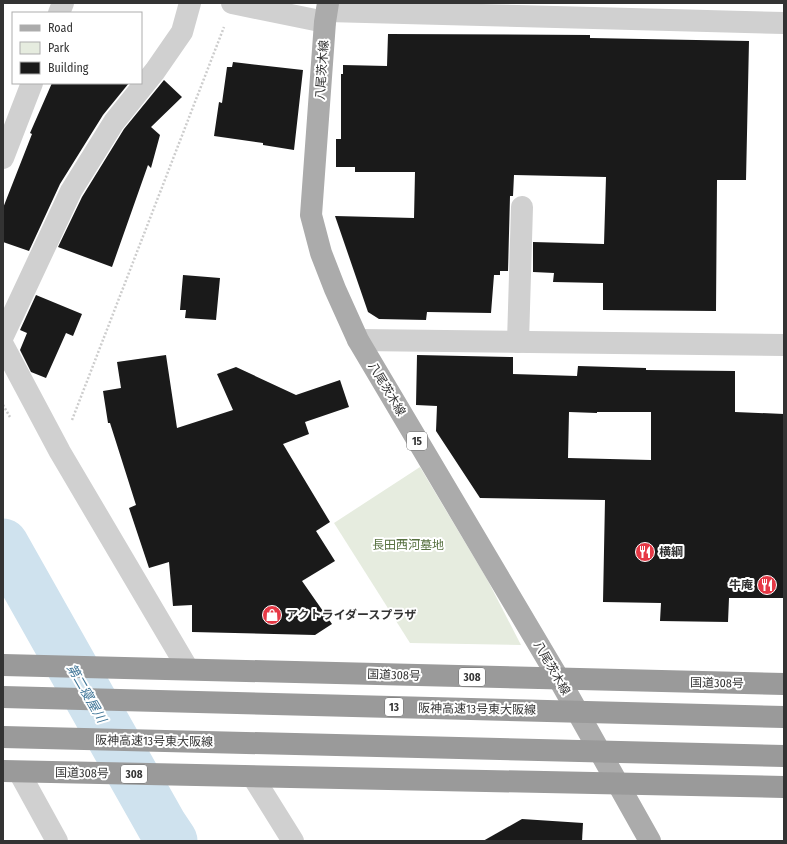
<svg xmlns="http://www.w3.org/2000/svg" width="787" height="844" font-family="'Fira Sans Condensed','Noto Sans JP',sans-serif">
	<rect width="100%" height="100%" fill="#fff"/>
	<polygon fill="#e6ecdf" points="420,467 487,579 521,645 410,643 334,523"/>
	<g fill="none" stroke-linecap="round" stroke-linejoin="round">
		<polyline stroke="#cfe2ee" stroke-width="51" points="3,544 162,826 172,841"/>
	</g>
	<g fill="#1a1a1a" fill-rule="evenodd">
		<polygon points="388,34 590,35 590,38 749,41 746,180 717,180 716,311 603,310 603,283 553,282 554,273 533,272 533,242 604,244 606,177 514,175 513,196 510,196 508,271 500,271 500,275 494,275 491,313 427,312 426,320 379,319 368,312 335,216 414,218 415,172 355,172 355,167 336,167 336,139 341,139 341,74 343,74 343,65 387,66"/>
		<polygon points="233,62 303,70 294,150 263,145 263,143 214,136 219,102 222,103 227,67 232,67"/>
		<polygon points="164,80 182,97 151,127 160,135 151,168 148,165 112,267 58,247 82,197 124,129"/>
		<polygon points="52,83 129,83 103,115 60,184 29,251 3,242 3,208 32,134 30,133"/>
		<polygon points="183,275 220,278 216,320 185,318 186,310 180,310"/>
		<polygon points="36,295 82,314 73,336 66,333 46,378 31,372 20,350 27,333 20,330"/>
		<polygon points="166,355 177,428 233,410 217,374 236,367 296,395 340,380 349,407 305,422 309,434 283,444 330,522 316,531 335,561 302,581 332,624 315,635 192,632 192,605 173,606 169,562 149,568 129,508 136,505 110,423 108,423 103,391 121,388 117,362"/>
		<path d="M 417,355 L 513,357 L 513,374 L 577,376 L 578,366 L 646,368 L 646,370 L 735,371 L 735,412 L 784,414 L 784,598 L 729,598 L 728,622 L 660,621 L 661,603 L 603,602 L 605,500 L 480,498 L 436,431 L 437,406 L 416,405 ZM 569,412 L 597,413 L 597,412 L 651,412 L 651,460 L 568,458 Z"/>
		<polygon points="522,819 583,823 582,841 483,841"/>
	</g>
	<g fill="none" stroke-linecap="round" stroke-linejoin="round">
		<g stroke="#cdcdcd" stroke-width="2.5" stroke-dasharray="2 2" stroke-linecap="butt">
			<polyline points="3,405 10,417"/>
			<polyline points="72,420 224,27"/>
		</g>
		<g stroke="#d0d0d0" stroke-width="22">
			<polyline points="232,3 325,22"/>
			<polyline points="327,11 784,23"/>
			<polyline points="59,13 63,3"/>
			<polyline points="3,158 32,83"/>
			<polyline points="3,336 71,191 114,122 155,71 182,32 190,3"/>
			<polyline points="358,340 784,345"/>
			<polyline points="518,342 522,207"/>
			<polyline points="3,345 60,452 188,669"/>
			<polyline points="19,772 57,841"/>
			<polyline points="253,777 293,841"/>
		</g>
		<polyline stroke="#ababab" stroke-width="22" points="328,3 325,22 311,215 321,253 335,289 358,340 559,679 650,841"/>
		<g stroke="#9a9a9a" stroke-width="22">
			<polyline points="3,665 784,684"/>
			<polyline points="3,771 784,787"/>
		</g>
		<g stroke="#9a9a9a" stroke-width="22">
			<polyline points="3,697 784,717"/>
			<polyline points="3,737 784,756"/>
		</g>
	</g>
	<defs>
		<symbol id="restaurant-disc" viewBox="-11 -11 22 22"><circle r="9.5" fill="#e63946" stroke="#fff"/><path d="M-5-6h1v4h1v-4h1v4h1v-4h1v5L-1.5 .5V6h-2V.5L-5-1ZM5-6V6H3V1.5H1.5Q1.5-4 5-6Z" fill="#fff"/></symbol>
		<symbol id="shop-disc" viewBox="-11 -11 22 22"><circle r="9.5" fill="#e63946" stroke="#fff"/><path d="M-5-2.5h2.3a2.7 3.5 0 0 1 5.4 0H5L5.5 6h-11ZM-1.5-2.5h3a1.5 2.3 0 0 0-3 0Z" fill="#fff"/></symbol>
	</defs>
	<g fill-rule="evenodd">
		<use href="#restaurant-disc" x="634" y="541" width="22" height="22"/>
		<use href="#restaurant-disc" x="756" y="574" width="22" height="22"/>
		<use href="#shop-disc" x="261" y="604" width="22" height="22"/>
	</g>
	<g text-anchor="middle" stroke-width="4" stroke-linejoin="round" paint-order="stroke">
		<g fill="#fff" stroke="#707070" stroke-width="1">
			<rect x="407" y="432" width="20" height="18" rx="3"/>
			<rect x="459" y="668" width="26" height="18" rx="3"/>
			<rect x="385" y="698" width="18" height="18" rx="3"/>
			<rect x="121" y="765" width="26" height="18" rx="3"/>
		</g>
		<g font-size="11" font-weight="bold" fill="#333">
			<text x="417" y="445">15</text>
			<text x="472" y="681">308</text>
			<text x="394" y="711">13</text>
			<text x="134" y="778">308</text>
		</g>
		<g font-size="12" fill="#333" stroke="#fff">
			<text transform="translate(322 70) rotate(-86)" y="4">八尾茨木線</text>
			<text transform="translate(387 389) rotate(59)" y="4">八尾茨木線</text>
			<text transform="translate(552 668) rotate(60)" y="4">八尾茨木線</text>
			<text transform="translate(394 675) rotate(2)" y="4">国道308号</text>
			<text transform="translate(717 683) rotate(1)" y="4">国道308号</text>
			<text transform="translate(477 709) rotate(1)" y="4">阪神高速13号東大阪線</text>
			<text transform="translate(154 741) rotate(1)" y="4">阪神高速13号東大阪線</text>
			<text transform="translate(82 773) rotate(1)" y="4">国道308号</text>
		</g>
		<g font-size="12" fill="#56703f" stroke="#fff">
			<text x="408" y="549">長田西河墓地</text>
		</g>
		<g font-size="12" font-weight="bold" fill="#333" stroke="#fff" text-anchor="start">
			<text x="659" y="556">横綱</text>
			<text x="753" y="589" text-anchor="end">牛庵</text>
			<text x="286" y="619">アクトライダースプラザ</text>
		</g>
		<g font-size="13" font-style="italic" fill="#3f7597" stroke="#fff">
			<text transform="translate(87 693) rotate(60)" y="5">第二寝屋川</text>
		</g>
	</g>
	<rect width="787" height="844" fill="none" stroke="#333333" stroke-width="8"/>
	<rect x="12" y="12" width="130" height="72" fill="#ffffff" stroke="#adadad"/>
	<rect x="20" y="25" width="20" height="6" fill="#ababab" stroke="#adadad"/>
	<text x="48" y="32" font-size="12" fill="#333333">Road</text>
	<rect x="20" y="42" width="20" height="12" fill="#e6ecdf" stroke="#adadad"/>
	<text x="48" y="52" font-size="12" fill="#333333">Park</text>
	<rect x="20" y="62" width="20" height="12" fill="#1a1a1a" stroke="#adadad"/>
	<text x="48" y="72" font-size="12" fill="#333333">Building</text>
</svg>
